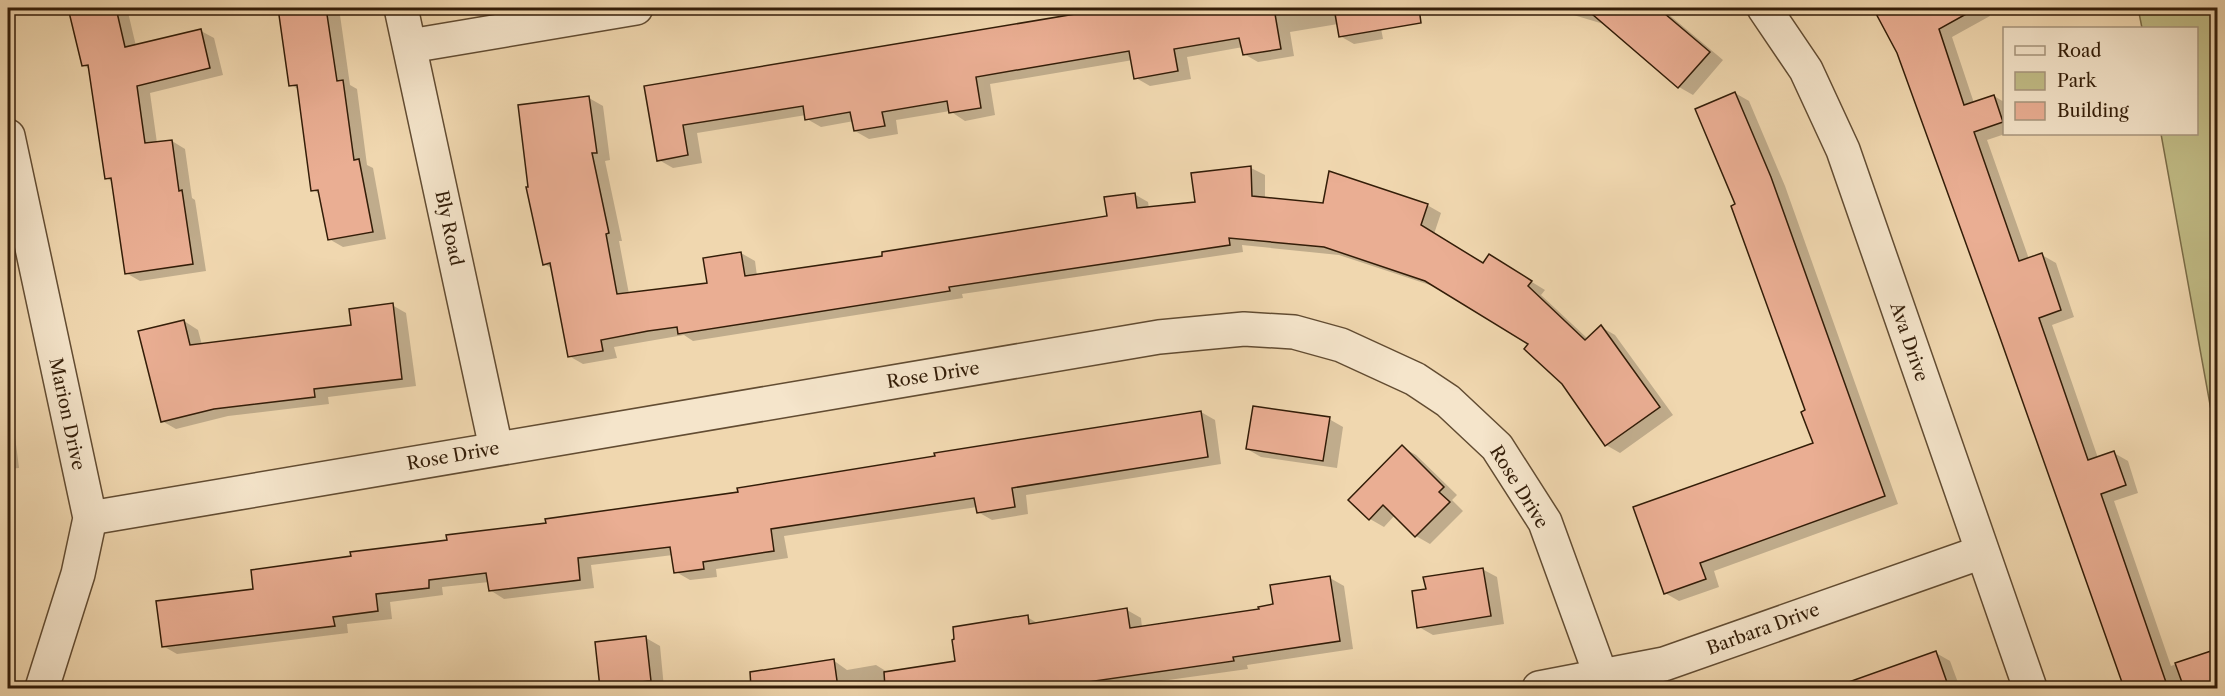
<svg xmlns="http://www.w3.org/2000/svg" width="2225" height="696" font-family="'Libre Caslon Text',serif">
	<rect width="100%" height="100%" fill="#f0d7af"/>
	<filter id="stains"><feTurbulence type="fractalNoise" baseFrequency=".00333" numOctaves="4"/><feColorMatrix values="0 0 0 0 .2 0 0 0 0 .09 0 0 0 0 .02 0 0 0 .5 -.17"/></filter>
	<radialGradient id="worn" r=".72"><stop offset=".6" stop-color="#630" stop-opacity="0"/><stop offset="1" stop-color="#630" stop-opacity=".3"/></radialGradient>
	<polygon fill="#c1bc86" stroke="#7a6c47" stroke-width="1.5" points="2138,8 2217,8 2217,443 2161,134 2196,134 2196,28 2142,28"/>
	<g fill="#0003">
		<polygon points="73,8 127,8 136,46 201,31 214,38 223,75 150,93 157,143 172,141 185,149 192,198 195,200 206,271 140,281 126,273 113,182 106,178 91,70 83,65"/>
		<polygon points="280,8 339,8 350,85 357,89 367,165 373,168 386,239 343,247 329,239 321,195 313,190 300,90 291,85"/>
		<polygon points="1124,8 1452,8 1407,11 1379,18 1383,39 1354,44 1340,36 1338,24 1290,32 1294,56 1258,62 1244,54 1243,47 1187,57 1191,79 1150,86 1136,78 1133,60 990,84 995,115 965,121 950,111 896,120 898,134 869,139 855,131 854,121 821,127 807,119 806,115 697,133 702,163 673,168 659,160 646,87"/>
		<polygon points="1550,8 1661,8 1723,60 1693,95 1679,87 1607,25"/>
		<polygon points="1874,8 1985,8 1990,16 1952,37 1974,103 1994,96 2004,102 2005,134 1987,140 2029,259 2042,255 2056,263 2074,317 2052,325 2098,458 2114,453 2128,461 2138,493 2114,501 2171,666 2210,652 2218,657 2218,688 2125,688 2000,331 1899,52"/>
		<polygon points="1735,93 1749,101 1785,186 1898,504 1714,571 1719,587 1679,601 1665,593 1814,444 1807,411 1737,205"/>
		<polygon points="589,98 603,106 610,160 605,161 622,241 619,241 629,294 708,284 741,253 755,261 757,276 884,257 1109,217 1134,194 1148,202 1149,208 1196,203 1251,168 1265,175 1265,199 1324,204 1427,205 1441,213 1434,234 1484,265 1489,256 1545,290 1541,295 1588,339 1601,327 1615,335 1673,415 1620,453 1606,445 1563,383 1531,344 1439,288 1339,255 1242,245 1243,252 962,294 963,298 693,341 684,335 614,347 617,358 583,364 569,356 553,269 544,264"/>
		<polygon points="392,305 406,313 416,386 328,397 329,404 228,416 176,429 162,421 184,321 198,330 202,345 353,327"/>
		<polygon points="8,396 10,397 19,468 8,469"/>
		<polygon points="1201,412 1215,420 1221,464 1026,495 1028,514 992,520 978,512 977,507 784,536 788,558 716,569 717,577 690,580 676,572 673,555 591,565 594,588 504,599 490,590 489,582 442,587 443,595 390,602 392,619 347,624 348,633 177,654 163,646 255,590 449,541"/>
		<polygon points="1329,419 1343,427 1337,468 1261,457 1247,449"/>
		<polygon points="1402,447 1416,455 1457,495 1452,500 1463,511 1430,544 1416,536 1395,515 1384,527 1370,519"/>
		<polygon points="8,531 15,568 8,569"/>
		<polygon points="1482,569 1497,577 1504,624 1433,635 1419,627 1427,590"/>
		<polygon points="1330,578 1344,586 1353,649 1247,665 1248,669 1110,688 782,688 779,669 833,660 847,670 876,665 889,673 957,662 1027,617 1039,624 1127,610 1141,618 1142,628 1260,610 1275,606"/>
		<polygon points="646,638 660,646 664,688 602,688 597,643"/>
		<polygon points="1936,653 1950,661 1960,688 1870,688 1866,677"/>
	</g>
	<g fill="#eaae93" stroke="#331d08" stroke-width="1.5">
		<polygon points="68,8 116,8 125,47 201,29 210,68 137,86 145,143 172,140 179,191 182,190 193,264 125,274 111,178 105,179 88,65 82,66"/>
		<polygon points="278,8 326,8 337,81 343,80 354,160 359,159 373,232 328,240 318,190 311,191 297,85 289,86"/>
		<polygon points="1111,8 1274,8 1281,49 1243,55 1239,38 1174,49 1178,71 1134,79 1129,51 976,77 981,108 949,113 947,101 882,112 885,126 854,131 850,112 805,120 803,106 683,125 688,155 657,161 644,86"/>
		<polygon points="1334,8 1419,8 1421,23 1339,37"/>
		<polygon points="1585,8 1658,8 1710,52 1678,88"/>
		<polygon points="1873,8 1977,8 1939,29 1964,105 1994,95 2003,122 1974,132 2019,261 2042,253 2061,310 2039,318 2088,460 2114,451 2126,485 2101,494 2168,688 2124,688 1998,332 1897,53"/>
		<polygon points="1735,92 1771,177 1885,496 1700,563 1706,579 1664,594 1633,507 1813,443 1801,412 1805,410 1731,206 1735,204 1695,109"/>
		<polygon points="589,96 597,153 592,153 609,233 606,234 617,294 707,283 703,258 741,252 745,276 882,256 882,252 1107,216 1104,197 1135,193 1137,208 1195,202 1191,173 1251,166 1252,196 1323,203 1329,171 1428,204 1421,225 1483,263 1489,254 1532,281 1528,286 1585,340 1601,325 1660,407 1605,446 1562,384 1524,349 1528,344 1425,281 1324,247 1229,238 1230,245 949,287 950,291 678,334 677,327 648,331 601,340 603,351 568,357 550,263 543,265 526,187 528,187 518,105"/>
		<polygon points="393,303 402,379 314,389 315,397 214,409 161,422 138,331 184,320 190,345 351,325 349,309"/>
		<polygon points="1253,406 1330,417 1323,461 1246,449"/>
		<polygon points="1201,411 1208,457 1012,488 1015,507 977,513 974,498 771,529 774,551 703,562 704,569 674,573 670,547 578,558 580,580 489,591 486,573 429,580 429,588 376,594 378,611 333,617 335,626 162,647 156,601 253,589 251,570 351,556 350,552 447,540 446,535 546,523 545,519 738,492 737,488 935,456 934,453"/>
		<polygon points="1402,445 1444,487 1439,492 1450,502 1415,537 1383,505 1369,520 1348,500"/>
		<polygon points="1483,568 1491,616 1417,628 1412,591 1426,589 1423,577"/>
		<polygon points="1330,576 1340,641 1233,657 1234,661 1046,688 885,688 884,672 955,661 952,640 954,639 953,627 1028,615 1029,624 1127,608 1130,628 1259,609 1258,607 1273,604 1270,585"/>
		<polygon points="646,636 651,681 641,682 642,688 600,688 595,642"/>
		<polygon points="1936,651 1949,688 1843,688 1843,684"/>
		<polygon points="2211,651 2217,671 2217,688 2184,688 2175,663"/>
		<polygon points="834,659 838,688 751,688 750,672"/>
	</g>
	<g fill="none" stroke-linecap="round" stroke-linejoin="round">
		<defs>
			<g id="minor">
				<polyline points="401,8 496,448"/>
				<polyline points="1764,8 1806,70 1843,150 2030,688"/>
				<polyline points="410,46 636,8"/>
				<polyline points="8,136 90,518 78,574 42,688"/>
				<polyline points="90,518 1159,337 1244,329 1294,332 1341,345 1415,379 1448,401 1497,447 1545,522 1601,676"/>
				<polyline points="1539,688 1664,664 1982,552"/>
			</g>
		</defs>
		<use href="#minor" stroke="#624c32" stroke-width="36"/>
		<use href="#minor" stroke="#f5e5cb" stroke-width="33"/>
	</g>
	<g text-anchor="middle" stroke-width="4.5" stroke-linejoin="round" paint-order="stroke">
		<g font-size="18" fill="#331d08" stroke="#f5e5cb">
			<text transform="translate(449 228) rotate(78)" y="6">Bly Road</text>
			<text transform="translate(1909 342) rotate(71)" y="6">Ava Drive</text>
			<text transform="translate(933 375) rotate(-9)" y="6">Rose Drive</text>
			<text transform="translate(67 414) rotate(78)" y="6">Marion Drive</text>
			<text transform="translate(453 456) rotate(-10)" y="6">Rose Drive</text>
			<text transform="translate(1519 487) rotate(58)" y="6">Rose Drive</text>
			<text transform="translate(1763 629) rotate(-20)" y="6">Barbara Drive</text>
		</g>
	</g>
	<rect width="2225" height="696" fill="none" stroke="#f0d7af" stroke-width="30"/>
	<rect x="9" y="9" width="2207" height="678" fill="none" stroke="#331d08" stroke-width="3"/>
	<rect x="15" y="15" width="2195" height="666" fill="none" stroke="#331d08" stroke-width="1.5"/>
	<rect x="2003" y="27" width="195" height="108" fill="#f5e5cb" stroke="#a7957d" stroke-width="1.5"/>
	<rect x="2015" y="46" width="30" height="9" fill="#f5e5cb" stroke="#a7957d" stroke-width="1.5"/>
	<text x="2057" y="57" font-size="18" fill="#331d08">Road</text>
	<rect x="2015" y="72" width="30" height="18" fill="#c1bc86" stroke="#a7957d" stroke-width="1.5"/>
	<text x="2057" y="87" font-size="18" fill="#331d08">Park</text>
	<rect x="2015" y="102" width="30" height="18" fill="#eaae93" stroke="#a7957d" stroke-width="1.5"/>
	<text x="2057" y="117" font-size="18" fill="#331d08">Building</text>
	<rect width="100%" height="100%" filter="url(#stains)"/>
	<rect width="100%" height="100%" fill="url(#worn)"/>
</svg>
